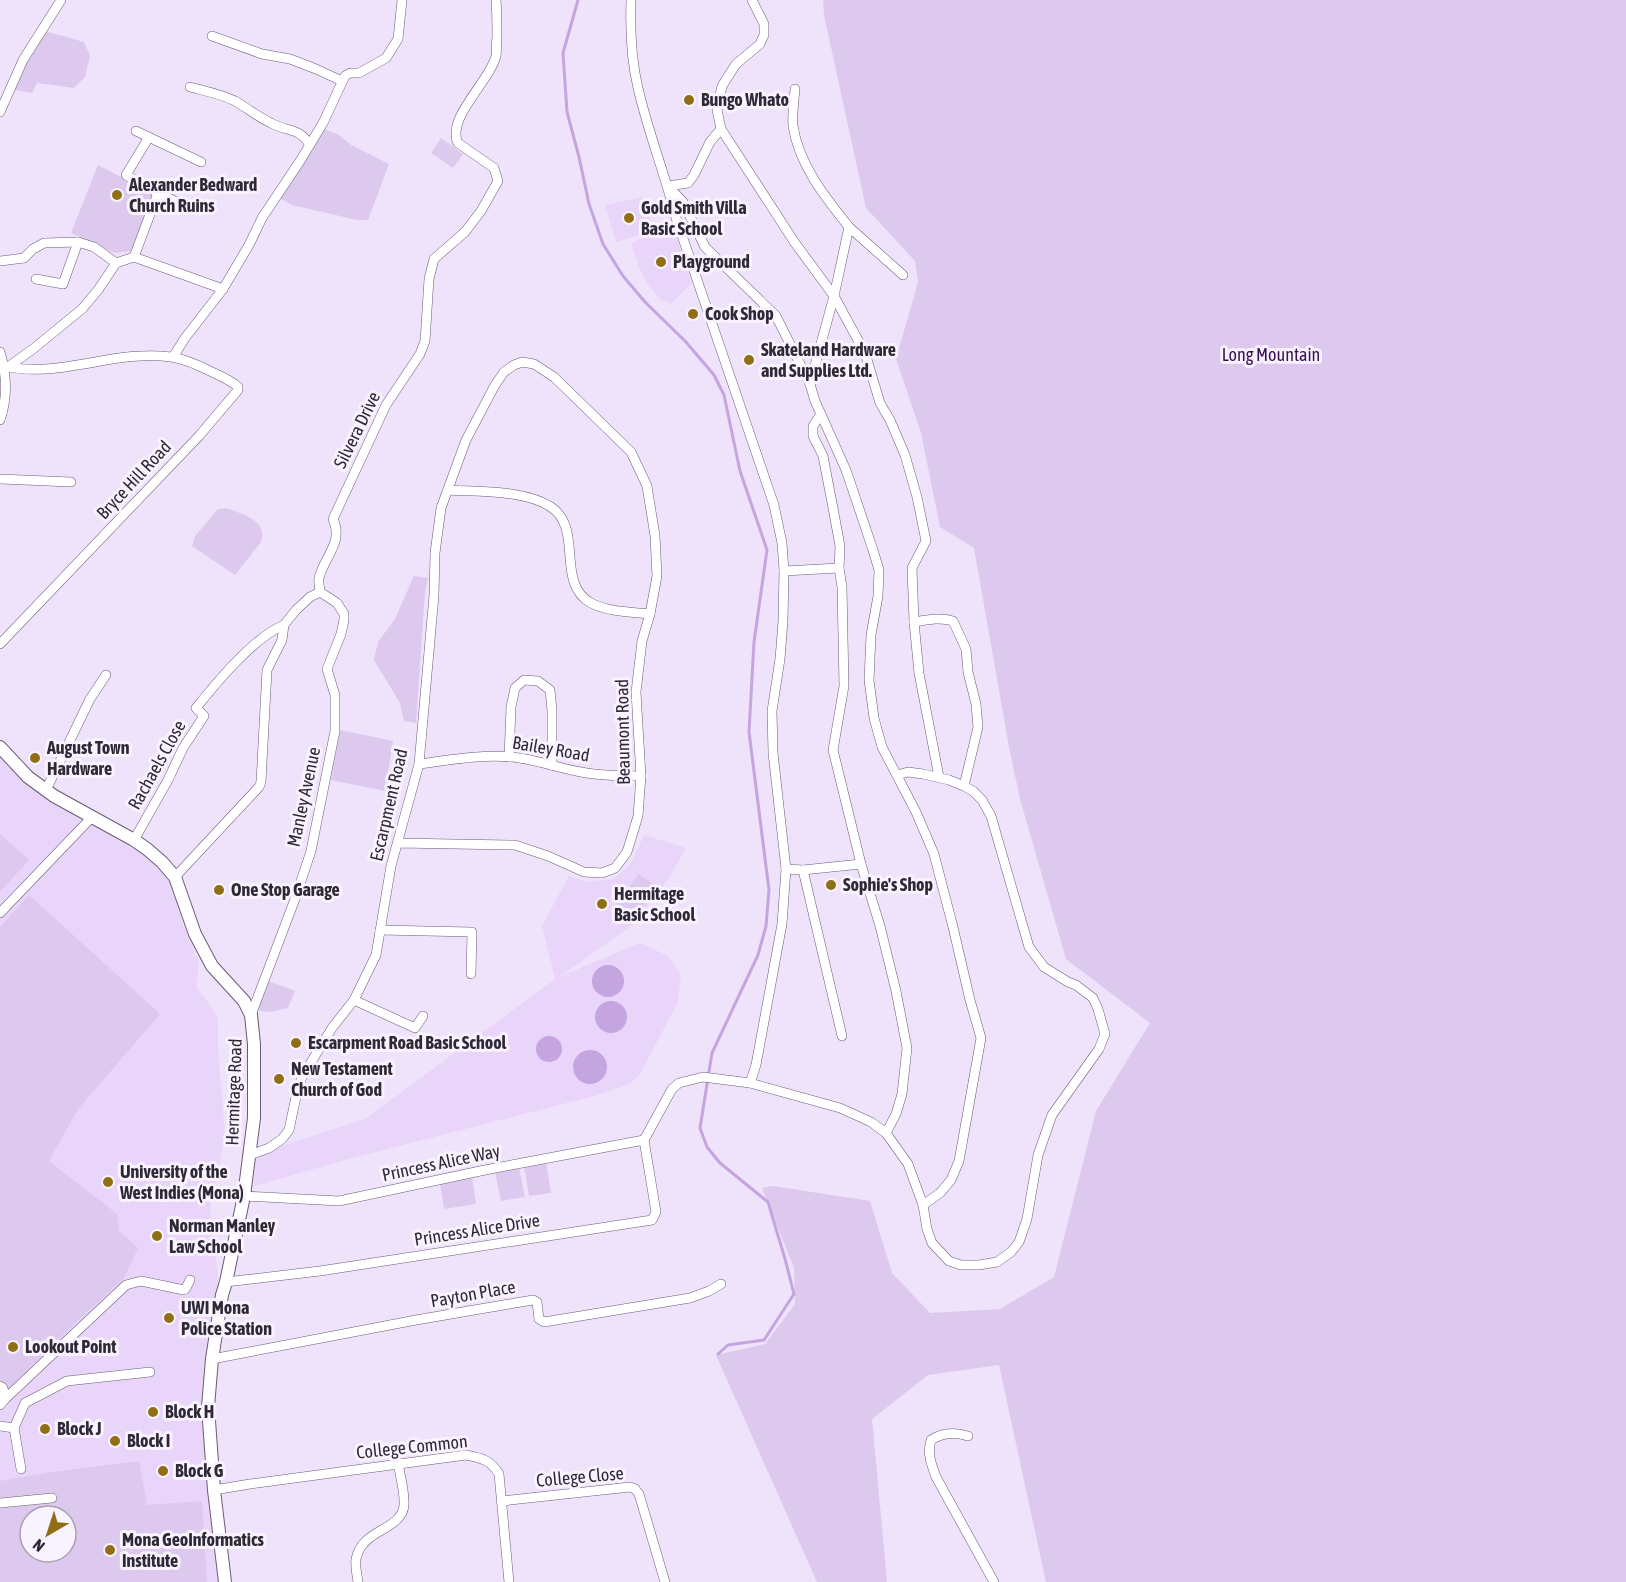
<svg xmlns="http://www.w3.org/2000/svg" width="1626" height="1582" font-family="'Asap Condensed',sans-serif">
	<rect width="100%" height="100%" fill="#efe2fb"/>
	<g fill="#e9d4fa" fill-rule="evenodd">
		<polygon points="643,197 654,230 616,242 605,205"/>
		<polygon points="675,233 692,283 671,304 660,299 649,286 640,270 631,244 642,238"/>
		<path d="M 0,739 L 8,750 L 46,782 L 135,834 L 174,886 L 182,922 L 199,964 L 196,987 L 209,1004 L 218,1019 L 218,1049 L 225,1135 L 210,1209 L 221,1302 L 208,1359 L 221,1582 L 0,1582 ZM 30,1516 L 66,1516 L 66,1552 L 30,1552 Z"/>
		<polygon points="644,835 686,848 667,881 630,927 559,977 640,943 668,956 681,975 678,1002 640,1074 630,1084 598,1095 348,1159 254,1186 257,1154 365,1119 555,979 542,926 569,876 587,882 613,879 630,865"/>
	</g>
	<g fill="#ddc9ee" fill-rule="evenodd">
		<polygon points="823,0 1626,0 1626,1582 1046,1582 999,1365 928,1375 872,1419 887,1582 817,1582 716,1355 765,1344 795,1304 794,1268 762,1188 773,1186 870,1201 892,1273 930,1313 1000,1309 1054,1277 1096,1111 1150,1023 1066,959 1020,799 1009,747 974,548 940,527 921,433 896,359 918,282 915,261 866,208 824,15"/>
		<polygon points="45,31 84,42 90,56 85,77 74,88 37,83 32,93 15,90 16,82"/>
		<polygon points="321,128 339,135 351,145 389,164 368,220 357,220 292,205 279,198"/>
		<polygon points="441,138 463,154 453,168 431,153"/>
		<polygon points="98,165 154,194 132,251 115,253 71,233"/>
		<path d="M 226,508 C 242,514 268,520 261,542 L 235,575 L 192,546 L 195,536 L 218,509 Z"/>
		<polygon points="414,576 428,578 425,592 416,723 404,721 400,703 374,660 378,642 395,619"/>
		<polygon points="340,730 393,741 385,791 331,780"/>
		<polygon points="0,834 29,860 0,892"/>
		<polygon points="639,874 657,887 631,921 613,908"/>
		<polygon points="29,895 160,1014 78,1109 49,1161 117,1214 119,1231 138,1248 124,1278 70,1328 0,1397 0,927"/>
		<polygon points="263,979 295,991 288,1008 270,1012 254,1010"/>
		<polygon points="546,1162 551,1193 529,1196 524,1166"/>
		<polygon points="519,1168 525,1197 501,1201 495,1172"/>
		<polygon points="472,1177 476,1204 444,1209 440,1182"/>
		<path d="M 139,1461 L 147,1505 L 202,1501 L 207,1582 L 0,1582 L 0,1481 L 53,1472 ZM 30,1516 L 66,1516 L 66,1552 L 30,1552 Z"/>
	</g>
	<g fill="#c5a5df">
		<circle cx="608" cy="981" r="16"/>
		<circle cx="611" cy="1017" r="16"/>
		<circle cx="549" cy="1049" r="13"/>
		<circle cx="590" cy="1067" r="17"/>
	</g>
	<g fill="none" stroke-linecap="round" stroke-linejoin="round">
		<polyline stroke="#c5a5df" stroke-width="3" points="578,0 563,53 567,112 579,157 589,204 603,244 623,276 645,302 686,342 714,375 724,395 740,471 767,550 754,642 749,732 769,890 766,926 758,955 712,1053 700,1128 707,1147 720,1163 768,1202 785,1259 794,1294 764,1340 728,1345 718,1354"/>
		<defs>
			<g id="minor">
				<path d="M 631,0 C 630,30 631,59 638,88 C 648,132 665,174 676,218 L 774,505 L 782,543 L 784,571 L 783,621 L 780,659 L 772,711 L 773,753 L 786,869 L 782,924 L 756,1065 L 750,1083"/>
				<polyline points="212,36 262,54 290,59 316,69 342,81"/>
				<path d="M 190,87 C 205,91 221,94 235,101 C 247,108 258,117 271,123 C 287,132 299,127 310,145"/>
				<path d="M 795,89 C 794,101 792,114 793,126 C 799,165 825,197 849,227 L 834,296 L 865,353 L 880,403 L 890,420 L 905,455 L 917,497 L 926,541 L 912,568 L 914,622 L 919,673 L 939,777"/>
				<polyline points="0,112 23,60 61,0"/>
				<polyline points="721,129 717,110 722,86 736,64 760,44 764,35 764,24 752,0"/>
				<polyline points="136,131 201,162"/>
				<polyline points="149,137 126,175 158,193 192,209"/>
				<polyline points="668,186 688,183 694,175 710,142 721,129 795,243 834,296 810,384"/>
				<polyline points="849,227 903,275"/>
				<polyline points="134,257 158,193"/>
				<polyline points="0,261 24,258 33,249 44,243 78,242 94,247 116,263"/>
				<polyline points="116,263 134,257 223,289"/>
				<polyline points="36,279 63,284 78,242"/>
				<path d="M 0,352 C 7,375 8,397 0,420"/>
				<polyline points="173,357 185,338 223,289 249,245 262,218 300,161 323,123 345,76 350,73 359,73 386,58 398,39 402,0"/>
				<polyline points="8,367 33,349 82,309 98,290 116,263"/>
				<polyline points="821,414 813,426 813,436 823,456 833,508 840,546 839,568 842,587 844,686 833,750 861,864 880,926 896,991 907,1048 902,1094 896,1114 886,1133"/>
				<polyline points="0,479 71,482"/>
				<path d="M 448,490 C 478,492 526,490 551,507 C 584,529 555,583 591,603 C 608,612 632,612 650,614"/>
				<polyline points="784,571 839,568"/>
				<path d="M 914,622 C 927,620 940,617 953,621 L 966,649 L 968,672 L 976,704 L 978,727 L 964,786"/>
				<path d="M 0,644 L 199,436 L 238,390 L 238,387 C 231,380 220,376 210,371 C 198,365 184,359 171,357 C 115,349 60,379 4,366"/>
				<polyline points="509,757 511,707 515,688 524,680 538,681 550,690 552,710 552,765"/>
				<path d="M 419,764 C 449,760 481,754 512,757 C 535,759 557,768 581,772 C 601,776 621,776 641,776"/>
				<polyline points="897,775 908,772 923,774 949,780 964,786 973,791 982,800 991,816 1029,947 1044,967 1068,982 1076,985 1093,998 1098,1009 1105,1034 1099,1049 1052,1115 1038,1155 1027,1219 1019,1242 1011,1252 997,1262 979,1265 961,1265 949,1261 932,1243 927,1229 923,1205"/>
				<polyline points="46,790 90,699 106,675"/>
				<path d="M 134,840 L 168,780 L 183,748 L 204,716 L 196,708 C 217,682 253,638 284,625"/>
				<polyline points="786,869 803,870 861,864"/>
				<polyline points="803,870 842,1036"/>
				<path d="M 175,877 L 259,787 L 261,782 L 267,670 L 282,640 L 284,625 L 296,610 L 310,597 L 320,592 C 320,587 318,583 319,578 C 324,557 344,542 333,519 L 386,405 L 420,354 L 425,341 L 429,279 L 434,259 L 465,232 L 481,211 L 498,181 L 494,168 L 458,143 C 446,118 490,81 496,56 C 497,50 496,44 497,37 C 497,25 497,13 496,0"/>
				<polyline points="0,913 92,817"/>
				<polyline points="380,930 472,932 471,974"/>
				<polyline points="354,1000 415,1028 423,1016"/>
				<polyline points="251,1015 295,899 311,851 335,731 335,695 327,669 341,634 344,620 344,614 337,603 320,592"/>
				<polyline points="644,1140 672,1089 679,1083 703,1077 750,1083 840,1108 871,1122 886,1133 908,1164 923,1205 940,1193 951,1180 959,1161 981,1038 970,1000 953,927 934,854 916,812 882,747 874,718 869,680 871,635 878,596 879,570 873,550 846,470 815,401 810,384 776,316 705,247 683,202 668,186"/>
				<polyline points="250,1155 269,1148 282,1139 289,1130 297,1092 302,1077 332,1028 354,1000 376,955 391,866 419,764 434,595 435,553 441,508 466,440 495,385 504,372 514,365 522,362 534,364 554,377 631,452 647,486 655,536 657,576 650,614 642,641 636,692 641,776 638,816 627,852 615,868 602,873 584,872 548,856 515,845 398,843"/>
				<polyline points="244,1196 339,1201 485,1170 644,1140"/>
				<polyline points="226,1282 320,1271 652,1220 656,1212 644,1140"/>
				<polyline points="212,1359 416,1320 533,1300 537,1302 539,1319 544,1322 690,1298 709,1291 721,1284"/>
				<polyline points="0,1386 3,1388 5,1399"/>
				<polyline points="0,1405 5,1399 126,1285 141,1281 184,1290 186,1288 190,1280"/>
				<polyline points="0,1426 14,1428"/>
				<path d="M 968,1436 C 955,1432 943,1432 931,1440 C 927,1454 931,1463 936,1477 L 994,1582"/>
				<polyline points="21,1469 14,1428 25,1403 67,1381 150,1372"/>
				<path d="M 214,1490 L 250,1484 L 466,1455 C 481,1458 491,1460 499,1474 L 509,1582"/>
				<polyline points="502,1501 630,1487 635,1489 639,1494 665,1582"/>
				<polyline points="0,1503 52,1498"/>
				<path d="M 358,1582 C 357,1575 355,1566 356,1559 C 362,1528 402,1531 404,1505 C 405,1493 400,1475 398,1463"/>
			</g>
			<polyline id="tertiary" points="0,747 28,777 54,796 134,840 147,849 162,862 175,877 195,934 212,966 244,1001 251,1015 254,1044 254,1118 244,1196 226,1282 222,1295 212,1359 208,1407 214,1490 225,1582"/>
		</defs>
		<use href="#minor" stroke="#6a5b76" stroke-width="10"/>
		<use href="#tertiary" stroke="#6a5b76" stroke-width="14"/>
		<use href="#minor" stroke="#fff" stroke-width="9"/>
		<use href="#tertiary" stroke="#fff" stroke-width="12"/>
	</g>
	<g fill="#906f14" stroke="#f9f2ff" stroke-width="2">
		<circle cx="689" cy="100" r="6"/>
		<circle cx="117" cy="195" r="6"/>
		<circle cx="629" cy="218" r="6"/>
		<circle cx="661" cy="262" r="6"/>
		<circle cx="693" cy="314" r="6"/>
		<circle cx="749" cy="360" r="6"/>
		<circle cx="35" cy="758" r="6"/>
		<circle cx="831" cy="885" r="6"/>
		<circle cx="219" cy="890" r="6"/>
		<circle cx="602" cy="904" r="6"/>
		<circle cx="296" cy="1043" r="6"/>
		<circle cx="279" cy="1079" r="6"/>
		<circle cx="108" cy="1182" r="6"/>
		<circle cx="157" cy="1236" r="6"/>
		<circle cx="169" cy="1318" r="6"/>
		<circle cx="13" cy="1347" r="6"/>
		<circle cx="153" cy="1412" r="6"/>
		<circle cx="45" cy="1429" r="6"/>
		<circle cx="115" cy="1441" r="6"/>
		<circle cx="163" cy="1471" r="6"/>
		<circle cx="110" cy="1550" r="6"/>
	</g>
	<g text-anchor="middle" stroke-width="6" stroke-linejoin="round" paint-order="stroke">
		<g font-size="18" font-weight="bold" fill="#2f2935" stroke="#f9f2ff" text-anchor="start">
			<text x="701" y="106">Bungo Whato</text>
			<text x="129" y="191">Alexander Bedward<tspan x="129" dy="21">Church Ruins</tspan></text>
			<text x="641" y="214">Gold Smith Villa<tspan x="641" dy="21">Basic School</tspan></text>
			<text x="673" y="268">Playground</text>
			<text x="705" y="320">Cook Shop</text>
			<text x="761" y="356">Skateland Hardware<tspan x="761" dy="21">and Supplies Ltd.</tspan></text>
			<text x="47" y="754">August Town<tspan x="47" dy="21">Hardware</tspan></text>
			<text x="843" y="891">Sophie's Shop</text>
			<text x="231" y="896">One Stop Garage</text>
			<text x="614" y="900">Hermitage<tspan x="614" dy="21">Basic School</tspan></text>
			<text x="308" y="1049">Escarpment Road Basic School</text>
			<text x="291" y="1075">New Testament<tspan x="291" dy="21">Church of God</tspan></text>
			<text x="120" y="1178">University of the<tspan x="120" dy="21">West Indies (Mona)</tspan></text>
			<text x="169" y="1232">Norman Manley<tspan x="169" dy="21">Law School</tspan></text>
			<text x="181" y="1314">UWI Mona<tspan x="181" dy="21">Police Station</tspan></text>
			<text x="25" y="1353">Lookout Point</text>
			<text x="165" y="1418">Block H</text>
			<text x="57" y="1435">Block J</text>
			<text x="127" y="1447">Block I</text>
			<text x="175" y="1477">Block G</text>
			<text x="122" y="1546">Mona GeoInformatics<tspan x="122" dy="21">Institute</tspan></text>
		</g>
		<g font-size="18" fill="#3a0f53" stroke="#f9f2ff">
			<text x="1271" y="361">Long Mountain</text>
		</g>
		<g font-size="18" fill="#2f2935" stroke="#f9f2ff">
			<text transform="translate(357 430) rotate(-64)" y="6">Silvera Drive</text>
			<text transform="translate(134 480) rotate(-47)" y="6">Bryce Hill Road</text>
			<text transform="translate(623 732) rotate(-91)" y="6">Beaumont Road</text>
			<text transform="translate(551 749) rotate(10)" y="6">Bailey Road</text>
			<text transform="translate(157 765) rotate(-61)" y="6">Rachaels Close</text>
			<text transform="translate(304 797) rotate(-78)" y="6">Manley Avenue</text>
			<text transform="translate(389 805) rotate(-77)" y="6">Escarpment Road</text>
			<text transform="translate(234 1092) rotate(-88)" y="6">Hermitage Road</text>
			<text transform="translate(441 1163) rotate(-12)" y="6">Princess Alice Way</text>
			<text transform="translate(477 1230) rotate(-9)" y="6">Princess Alice Drive</text>
			<text transform="translate(473 1294) rotate(-10)" y="6">Payton Place</text>
			<text transform="translate(412 1447) rotate(-6)" y="6">College Common</text>
			<text transform="translate(580 1477) rotate(-5)" y="6">College Close</text>
		</g>
	</g>
	<g transform="translate(48 1534) rotate(219)"><circle r="28" fill="#f9f2ff" stroke="#a8a2ae" stroke-width="1.5"/>
	<path d="M0-4.5L10 22L0 15L-10 22Z" fill="#906f14"/>
	<text y="-9" font-size="16" font-weight="bold" text-anchor="middle" fill="#2f2935">N</text>
	</g>
</svg>
